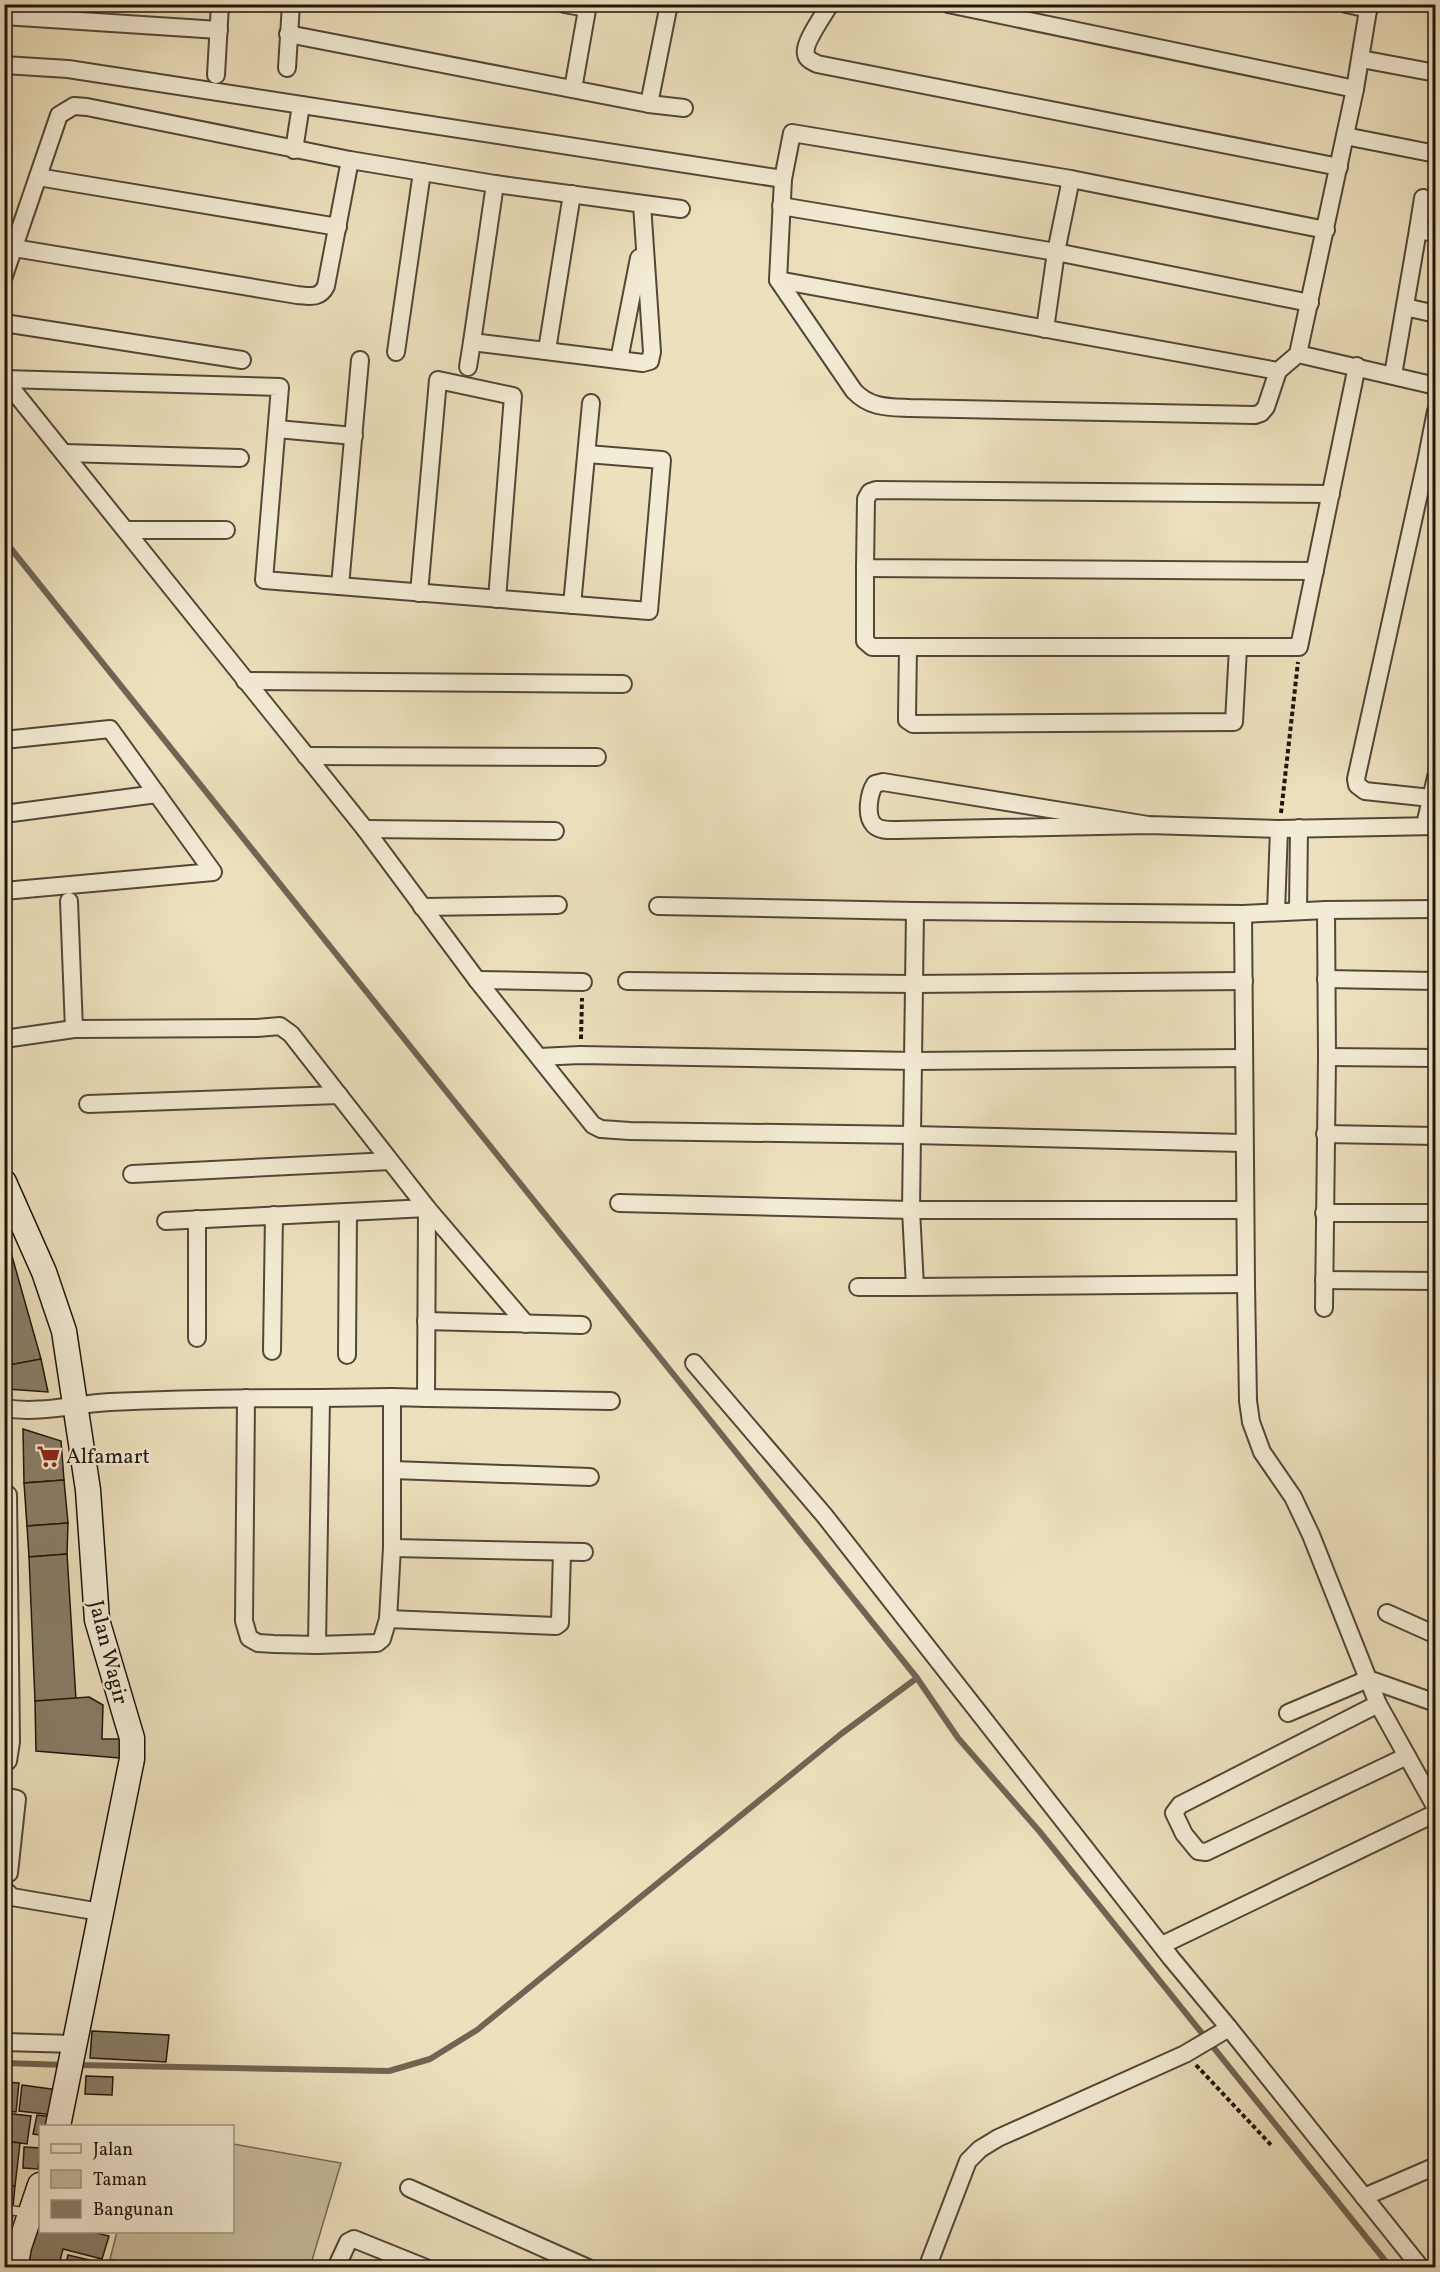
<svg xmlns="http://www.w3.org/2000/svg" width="1440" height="2272" font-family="Vollkorn,serif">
	<rect width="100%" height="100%" fill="#ede1bd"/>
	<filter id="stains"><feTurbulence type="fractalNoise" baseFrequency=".00333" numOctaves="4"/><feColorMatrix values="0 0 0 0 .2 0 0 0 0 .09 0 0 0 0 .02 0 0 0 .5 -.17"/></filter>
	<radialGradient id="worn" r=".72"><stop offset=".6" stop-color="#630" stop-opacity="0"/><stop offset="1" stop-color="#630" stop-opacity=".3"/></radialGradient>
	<polygon fill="#cabe9f" stroke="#746956" stroke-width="1.5" points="233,2144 341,2163 310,2267 147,2268 110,2259 117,2232 232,2232"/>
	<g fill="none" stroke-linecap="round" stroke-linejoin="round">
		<g stroke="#706554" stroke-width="6">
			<polyline points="4,540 917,1678 958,1738 1040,1832 1391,2268"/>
			<polyline points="4,2063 66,2065"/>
			<polyline points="77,2065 389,2071 430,2059 477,2030 841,1734 917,1678"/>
		</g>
	</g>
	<g fill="#8a7f69" stroke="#1e140e" stroke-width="1.5">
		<polygon points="10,1249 41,1359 4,1366 4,1251"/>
		<polygon points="41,1359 48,1392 7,1389 4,1381 4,1366"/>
		<polygon points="23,1429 61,1441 64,1480 24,1483"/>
		<polygon points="64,1480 68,1523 27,1526 24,1483"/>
		<polygon points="68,1523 67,1554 29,1557 27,1526"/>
		<polygon points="67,1554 76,1700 35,1701 29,1557"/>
		<polygon points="89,1697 103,1705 102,1739 130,1739 131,1759 36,1751 35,1701"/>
		<polygon points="92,2031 169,2035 166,2062 90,2058"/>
		<polygon points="86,2076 113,2077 112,2095 85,2094"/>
		<polygon points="4,2082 19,2083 16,2112 4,2111"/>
		<polygon points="22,2085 58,2090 54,2115 19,2111"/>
		<polygon points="4,2113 31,2116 27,2144 4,2141"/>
		<polygon points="37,2115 52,2117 50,2126 40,2126 40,2135 33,2134"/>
		<polygon points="4,2141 20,2143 15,2186 4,2185"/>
		<polygon points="24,2147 40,2148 38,2169 23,2168"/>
		<polygon points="4,2185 15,2186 13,2207 4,2206"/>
		<polygon points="4,2214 13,2215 7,2245 4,2244"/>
		<polygon points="40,2218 40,2232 92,2232 109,2236 102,2259 63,2249 58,2268 23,2266"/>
		<polygon points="68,2255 98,2262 97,2268 65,2268"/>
	</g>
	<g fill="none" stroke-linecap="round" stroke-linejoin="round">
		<defs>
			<polyline id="lane" points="4,2209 29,2213"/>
			<g id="street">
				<polyline points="564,4 587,8"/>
				<path d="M 830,4 C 824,15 803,43 806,54 C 807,60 812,61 817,64 L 1339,167"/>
				<polyline points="948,4 1355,89"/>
				<polyline points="1346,4 1369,9"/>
				<polyline points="4,16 219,30"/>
				<polyline points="288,34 649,104 684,108"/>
				<polyline points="1361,59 1436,73"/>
				<polyline points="4,65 68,69 783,179"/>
				<polyline points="287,68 291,4"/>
				<polyline points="216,75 220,4"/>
				<polyline points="573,89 588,4"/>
				<polyline points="649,104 669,4"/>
				<polyline points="1345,136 1436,154"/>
				<polyline points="294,150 301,105"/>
				<polyline points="38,177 338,227"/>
				<polyline points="495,184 472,342 643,363 650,361 652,352 642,204"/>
				<polyline points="781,206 1056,252 1310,303"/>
				<path d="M 1326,230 L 1071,179 L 792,133 L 783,179 L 778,280 L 854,391 C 870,408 888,407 910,408 L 1255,415 L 1261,413 L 1266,407 L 1278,371 L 1298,354 L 1355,89 L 1369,4"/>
				<polyline points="1418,230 1423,198"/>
				<path d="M 14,248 L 297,295 C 309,296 320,299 326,286 L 350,160"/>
				<polyline points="4,276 59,115 74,106 87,107 350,160 495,184 681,209"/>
				<polyline points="778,280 1278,371"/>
				<polyline points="1405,307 1436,314"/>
				<polyline points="4,323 242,360"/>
				<polyline points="1045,329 1056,252 1071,179"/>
				<polyline points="547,350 572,194"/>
				<polyline points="396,352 422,172"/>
				<polyline points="1298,354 1436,386"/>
				<polyline points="619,360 639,258"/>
				<polyline points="468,367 472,342"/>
				<polyline points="1393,375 1418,230 1436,233"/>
				<polyline points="4,379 365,829 477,980 593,1125 601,1129 630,1131 913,1135 1244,1143"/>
				<polyline points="4,379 280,387 264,580 649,611 662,460 587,454"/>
				<polyline points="277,429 354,436"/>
				<polyline points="64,453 240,458"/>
				<polyline points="126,530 226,530"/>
				<polyline points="865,568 865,641 872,647 1299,647 1357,366"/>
				<polyline points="1315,571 865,568 866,499 870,492 876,490 1331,494"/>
				<polyline points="340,586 360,360"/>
				<polyline points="419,593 438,380 513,396 497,599"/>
				<polyline points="572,605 591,403"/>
				<polyline points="908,647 907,717 907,720 913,724 1234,722 1238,648"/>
				<polyline points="245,681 623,684"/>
				<polyline points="4,740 110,729 213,872 4,891"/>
				<polyline points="306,756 597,757"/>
				<polyline points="1431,798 1365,791 1357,785 1356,779 1426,462 1436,411"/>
				<polyline points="4,814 157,794"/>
				<path d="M 1148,825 L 883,782 L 875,784 C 869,793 865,816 874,825 C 880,831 890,830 897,830 L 1148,825 L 1279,829 L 1436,826"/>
				<polyline points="1425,825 1436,777"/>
				<polyline points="365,829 555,831"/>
				<polyline points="69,901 74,1029"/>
				<polyline points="658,906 915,911 1243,914 1326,910 1436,909"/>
				<polyline points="422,907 558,905"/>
				<polyline points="915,911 911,1210 915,1287 1246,1284"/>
				<polyline points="1298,911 1299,828"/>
				<polyline points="1276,912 1279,829"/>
				<polyline points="1243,914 1246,1284 1248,1401 1251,1422 1262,1452 1293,1497 1311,1535 1378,1704 1436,1808"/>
				<polyline points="1326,979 1436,981"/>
				<polyline points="477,980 583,982"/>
				<polyline points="627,981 914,984 1244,981"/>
				<polyline points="4,1039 74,1029 257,1028 280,1026 291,1034 427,1208 426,1398 392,1397 392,1548 388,1619 382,1639 377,1643 317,1645 274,1644 258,1643 249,1638 244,1621 246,1398"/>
				<polyline points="539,1057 580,1055 914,1061 1244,1058"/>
				<polyline points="1327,1057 1436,1058"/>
				<polyline points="88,1104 339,1095"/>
				<polyline points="1325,1134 1436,1136"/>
				<polyline points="132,1174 390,1161"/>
				<polyline points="619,1203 911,1210 1245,1210"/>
				<polyline points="1324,1213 1436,1213"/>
				<polyline points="166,1221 427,1208 526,1324"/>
				<polyline points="1324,1280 1436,1281"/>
				<polyline points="858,1287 915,1287"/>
				<polyline points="1324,1308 1327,1057 1326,910"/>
				<polyline points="426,1321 582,1325"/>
				<polyline points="197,1338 197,1219"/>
				<polyline points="272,1351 274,1215"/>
				<polyline points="347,1355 348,1212"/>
				<polyline points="694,1363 824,1515 1171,1958 1229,2028 1421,2268"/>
				<polyline points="321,1398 392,1397"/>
				<polyline points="426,1398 611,1401"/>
				<path d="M 4,1408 C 40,1414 74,1404 110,1402 C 180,1399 251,1398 321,1398 L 317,1645"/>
				<polyline points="393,1470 590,1477"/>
				<polyline points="4,1494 8,1495 11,1742 8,1761 4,1760"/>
				<polyline points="392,1548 584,1552"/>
				<polyline points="1387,1613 1436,1635"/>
				<polyline points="388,1619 556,1626 560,1623 562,1552"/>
				<polyline points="1378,1704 1180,1805 1174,1813 1184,1834 1198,1851 1206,1852 1407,1756"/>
				<polyline points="1288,1713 1368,1679 1436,1703"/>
				<polyline points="4,1796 17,1799 9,1873"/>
				<polyline points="4,1889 12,1897 100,1912"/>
				<polyline points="1162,1945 1436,1813"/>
				<polyline points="4,2042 75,2044"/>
				<polyline points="409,2188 588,2268"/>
				<polyline points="1364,2197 1436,2166"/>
				<polyline points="336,2268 348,2242 354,2239 426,2268"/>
				<polyline points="927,2268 968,2161 980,2149 998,2138 1185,2054 1229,2028"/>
			</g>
			<g id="secondary">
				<polyline points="4,1182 44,1272 64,1331 88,1490 97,1620 132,1738 132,1759 58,2126"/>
				<polyline points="15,2268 19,2247 40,2185"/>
			</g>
		</defs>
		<use href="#lane" stroke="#52473a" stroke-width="11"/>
		<use href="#street" stroke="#52473a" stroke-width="20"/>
		<use href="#secondary" stroke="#1e140e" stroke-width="27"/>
		<g stroke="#1e140e" stroke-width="4" stroke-dasharray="4.5 3" stroke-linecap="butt">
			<polyline points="1281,813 1298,662"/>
			<polyline points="581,1039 582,998"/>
			<polyline points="1196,2065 1271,2145"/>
		</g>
		<use href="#lane" stroke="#f3ecd4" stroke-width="8"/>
		<use href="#street" stroke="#f3ecd4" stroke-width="16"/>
		<use href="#secondary" stroke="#f3ecd4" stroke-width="24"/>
	</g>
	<defs>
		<symbol id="supermarket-bare" viewBox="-9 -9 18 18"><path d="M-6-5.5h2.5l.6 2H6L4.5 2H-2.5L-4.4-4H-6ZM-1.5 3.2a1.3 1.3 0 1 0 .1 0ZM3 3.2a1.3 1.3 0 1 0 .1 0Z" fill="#8f2418" stroke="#f3ecd4" stroke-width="2.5" paint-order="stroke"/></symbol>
	</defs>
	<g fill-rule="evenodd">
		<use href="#supermarket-bare" x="32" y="1440" width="33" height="33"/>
	</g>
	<g text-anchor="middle" stroke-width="4.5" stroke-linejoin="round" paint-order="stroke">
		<g font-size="21" fill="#1e140e" stroke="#f3ecd4" text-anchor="start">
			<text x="66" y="1463">Alfamart</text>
		</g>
		<g font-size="21" fill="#1e140e" stroke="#f3ecd4">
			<text transform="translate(109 1652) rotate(76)" y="7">Jalan Wagir</text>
		</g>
	</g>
	<rect width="1440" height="2272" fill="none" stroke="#ede1bd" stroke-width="24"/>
	<rect x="6" y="6" width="1428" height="2260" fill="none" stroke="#1e140e" stroke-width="3"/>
	<rect x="12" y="12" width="1416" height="2248" fill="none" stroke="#1e140e" stroke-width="1.5"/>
	<rect x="39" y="2125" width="195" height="108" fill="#f3ecd4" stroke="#9e9685" stroke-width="1.5"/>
	<rect x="51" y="2144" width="30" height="9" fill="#f3ecd4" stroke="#9e9685" stroke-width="1.5"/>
	<text x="93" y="2155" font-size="18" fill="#1e140e">Jalan</text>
	<rect x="51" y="2170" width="30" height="18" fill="#cabe9f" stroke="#9e9685" stroke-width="1.5"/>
	<text x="93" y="2185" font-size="18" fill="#1e140e">Taman</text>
	<rect x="51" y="2200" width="30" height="18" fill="#8a7f69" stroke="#9e9685" stroke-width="1.5"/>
	<text x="93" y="2215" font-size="18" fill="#1e140e">Bangunan</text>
	<rect width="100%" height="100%" filter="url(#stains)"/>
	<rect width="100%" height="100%" fill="url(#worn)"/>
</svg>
